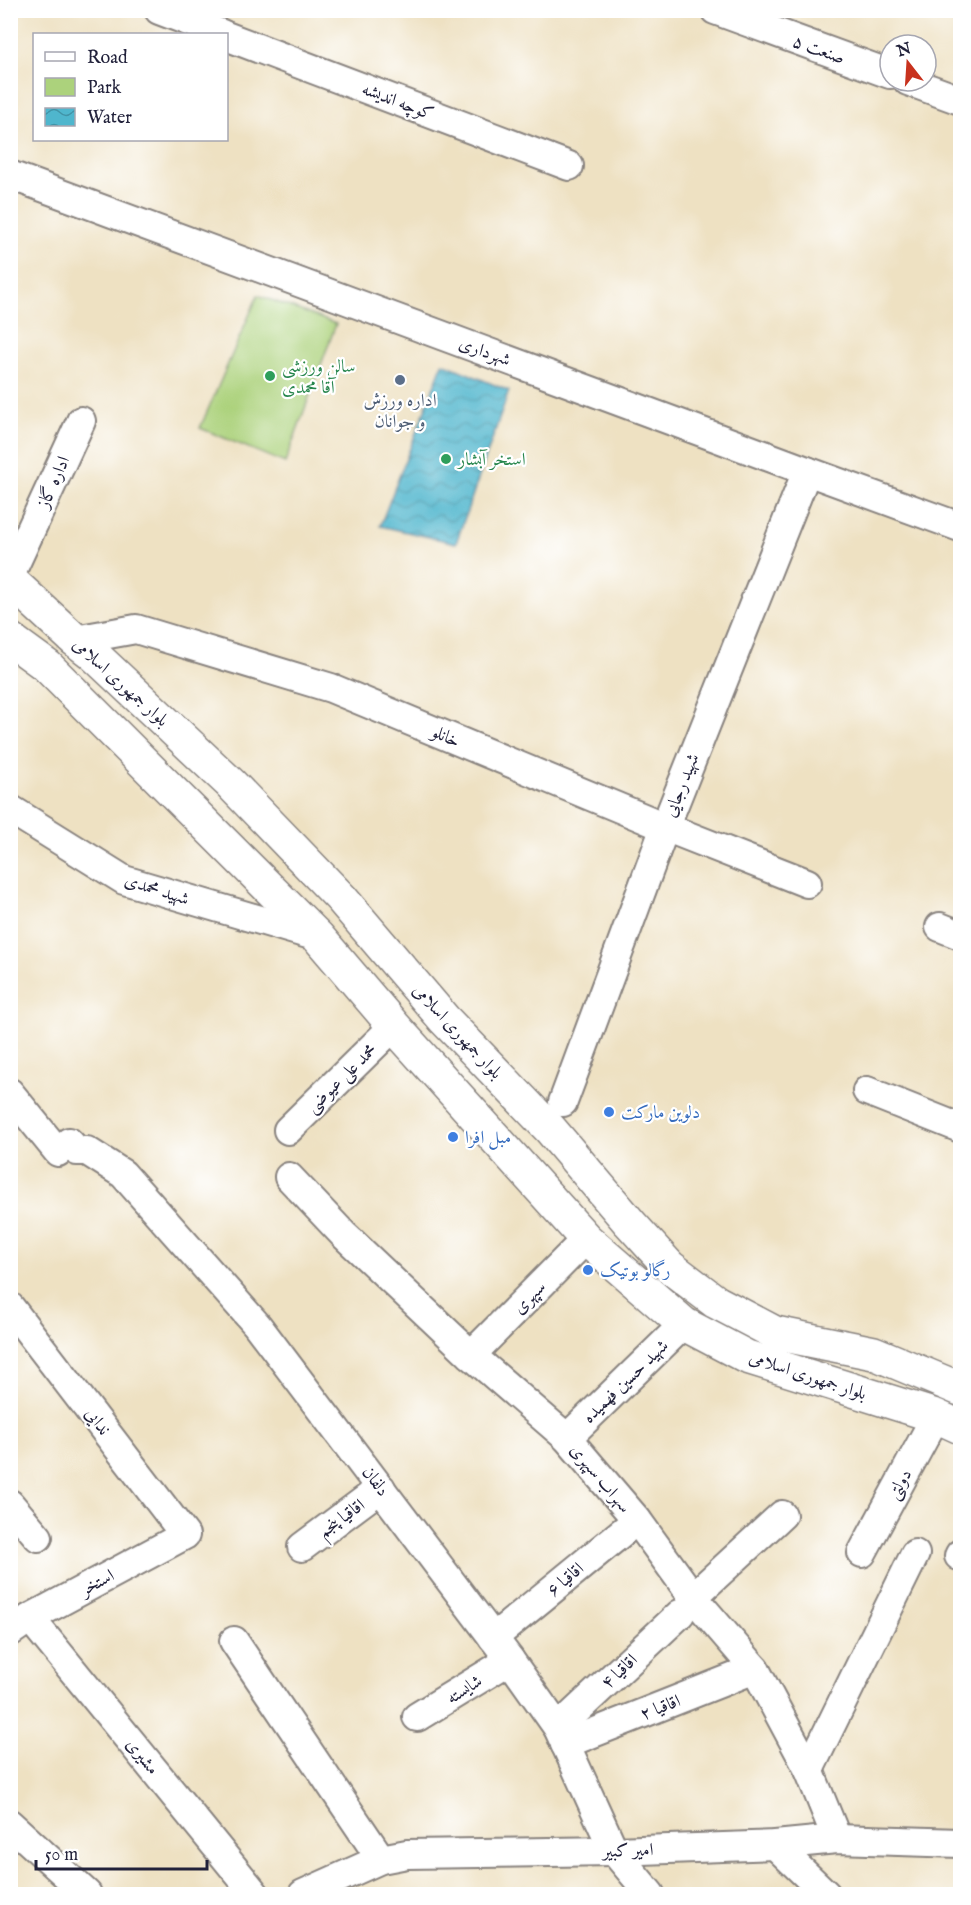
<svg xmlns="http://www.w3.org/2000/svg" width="971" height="1905" font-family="'IM FELL English',Amiri,serif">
	<defs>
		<pattern id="water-waves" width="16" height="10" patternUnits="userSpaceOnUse" patternTransform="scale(1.5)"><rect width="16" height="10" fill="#4fb6cd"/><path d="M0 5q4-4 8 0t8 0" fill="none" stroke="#4194a8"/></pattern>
	</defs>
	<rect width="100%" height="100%" fill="#fff"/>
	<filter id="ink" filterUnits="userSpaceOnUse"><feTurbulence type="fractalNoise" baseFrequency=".0167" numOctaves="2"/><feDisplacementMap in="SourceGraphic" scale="12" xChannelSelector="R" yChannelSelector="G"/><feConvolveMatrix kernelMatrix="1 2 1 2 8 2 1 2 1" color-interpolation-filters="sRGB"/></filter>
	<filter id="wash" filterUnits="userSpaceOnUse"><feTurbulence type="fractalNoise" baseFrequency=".008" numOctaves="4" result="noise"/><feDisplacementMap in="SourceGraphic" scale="24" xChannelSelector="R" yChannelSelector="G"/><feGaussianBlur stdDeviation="1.35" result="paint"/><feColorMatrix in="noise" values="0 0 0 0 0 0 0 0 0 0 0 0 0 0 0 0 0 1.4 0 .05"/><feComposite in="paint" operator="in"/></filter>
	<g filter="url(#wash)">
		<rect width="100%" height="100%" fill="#eee1c2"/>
		<polygon fill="#acd27c" stroke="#677a5c" stroke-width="1.5" points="258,295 336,324 285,463 200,428"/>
		<polygon fill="url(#water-waves)" stroke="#386c84" stroke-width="1.5" points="443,363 509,391 456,543 380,526"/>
	</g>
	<g filter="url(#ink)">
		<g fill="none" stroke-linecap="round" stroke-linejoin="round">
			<defs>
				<g id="minor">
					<polyline points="159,10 222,34"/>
					<polyline points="715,10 890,74"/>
					<polyline points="226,36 569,166"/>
					<polyline points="908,81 960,100"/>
					<polyline points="10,175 807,471 960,527"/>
					<polyline points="10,575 81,421"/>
					<polyline points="75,640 136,629 331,688 665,827 807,883"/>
					<polyline points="10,809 124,880 318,937"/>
					<polyline points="940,927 960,935"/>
					<polyline points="867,1091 960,1128"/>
					<polyline points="10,1093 58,1152 69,1142 77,1151 87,1151 123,1174 257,1325 510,1660 558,1728 614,1851 650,1894"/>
					<polyline points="563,1102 665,827 807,471"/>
					<polyline points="288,1130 394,1026"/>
					<polyline points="289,1177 343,1234 471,1355 567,1438 637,1520 693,1597 755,1669 809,1770 837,1839"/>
					<polyline points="10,1307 185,1535 30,1618 10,1632"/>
					<polyline points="471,1355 586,1239"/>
					<polyline points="567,1438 684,1324"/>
					<polyline points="10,1504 38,1537"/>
					<polyline points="302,1547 381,1488"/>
					<polyline points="862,1553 936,1416"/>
					<polyline points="959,1556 960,1554"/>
					<polyline points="693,1597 782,1515"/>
					<polyline points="30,1618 255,1894"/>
					<polyline points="493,1638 637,1520"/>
					<polyline points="234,1641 381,1859"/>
					<polyline points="417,1717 510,1660"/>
					<polyline points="558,1728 680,1614"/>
					<polyline points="565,1744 755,1669"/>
					<polyline points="809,1770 915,1554"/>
					<polyline points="10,1824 87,1894"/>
					<polyline points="775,1845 826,1894"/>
					<polyline points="303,1894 381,1859 407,1854 614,1851 775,1845 837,1839 960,1843"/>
				</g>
				<g id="major">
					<polyline points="10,580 75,640 92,653 230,783 341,898 444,1019 550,1129 629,1222 670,1267 716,1302 775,1333 874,1353 960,1389"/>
					<polyline points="10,639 47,666 318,937 394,1026 586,1239 684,1324 747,1357 936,1416 960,1427"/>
				</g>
			</defs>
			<use href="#minor" stroke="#88827e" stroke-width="32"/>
			<use href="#major" stroke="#88827e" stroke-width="36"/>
			<use href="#minor" stroke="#fff" stroke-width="28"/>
			<use href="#major" stroke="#fff" stroke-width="33"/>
		</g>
	</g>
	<g fill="#2e9e5b" stroke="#fff" stroke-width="2">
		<circle cx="270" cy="376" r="6"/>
		<circle cx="446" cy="459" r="6"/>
	</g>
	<circle fill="#5c6f8a" stroke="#fff" stroke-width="2" cx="400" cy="380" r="6"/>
	<g fill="#3f7fe0" stroke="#fff" stroke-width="2">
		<circle cx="609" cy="1112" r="6"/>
		<circle cx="453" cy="1137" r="6"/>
		<circle cx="588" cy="1270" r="6"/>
	</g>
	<g text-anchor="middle" stroke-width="4.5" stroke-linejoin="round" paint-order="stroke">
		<g font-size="18" fill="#22223b" stroke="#fff">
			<text transform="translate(819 49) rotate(20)" y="6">صنعت ۵</text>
			<text transform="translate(398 101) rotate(21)" y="6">کوچه اندیشه</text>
			<text transform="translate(485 351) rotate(20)" y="6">شهرداری</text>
			<text transform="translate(53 482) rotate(-66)" y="6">اداره گاز</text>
			<text transform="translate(121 682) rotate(42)" y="6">بلوار جمهوری اسلامی</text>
			<text transform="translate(446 736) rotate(23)" y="6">خانلو</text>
			<text transform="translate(681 785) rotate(-68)" y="6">شهید رجایی</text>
			<text transform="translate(157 889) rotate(18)" y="6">شهید محمدی</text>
			<text transform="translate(458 1031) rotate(47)" y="6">بلوار جمهوری اسلامی</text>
			<text transform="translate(341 1078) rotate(-44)" y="6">محمد علی عیوضی</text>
			<text transform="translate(529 1297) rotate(-45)" y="6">سپهری</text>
			<text transform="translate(808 1375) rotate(18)" y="6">بلوار جمهوری اسلامی</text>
			<text transform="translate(625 1381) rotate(-44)" y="6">شهید حسین فهمیده</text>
			<text transform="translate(98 1421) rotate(53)" y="6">ندایی</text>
			<text transform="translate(601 1478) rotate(50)" y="6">سهراب سپهری</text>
			<text transform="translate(376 1481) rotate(53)" y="6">دلفان</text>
			<text transform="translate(899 1484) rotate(-61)" y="6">دولتی</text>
			<text transform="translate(341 1518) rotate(-36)" y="6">اقاقیا پنجم</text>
			<text transform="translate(565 1579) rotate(-40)" y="6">اقاقیا ۶</text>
			<text transform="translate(97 1582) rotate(-28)" y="6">استخر</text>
			<text transform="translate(619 1671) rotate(-43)" y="6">اقاقیا ۴</text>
			<text transform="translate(464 1689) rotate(-32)" y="6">شایسته</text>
			<text transform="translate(660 1707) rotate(-21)" y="6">اقاقیا ۲</text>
			<text transform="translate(143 1756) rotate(51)" y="6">مشیری</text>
			<text transform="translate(628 1850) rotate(-2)" y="6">امیر کبیر</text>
		</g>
		<g font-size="18" fill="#27864d" stroke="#fff" text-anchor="start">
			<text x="282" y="372">سالن ورزشی<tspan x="282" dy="21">آقا محمدی</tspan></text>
			<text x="458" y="465">استخر آبشار</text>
		</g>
		<g font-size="18" fill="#4e5e75" stroke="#fff">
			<text x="400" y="406">اداره ورزش<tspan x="400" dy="21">و جوانان</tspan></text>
		</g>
		<g font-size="18" fill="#366cbe" stroke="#fff" text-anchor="start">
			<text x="621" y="1118">دلوین مارکت</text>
			<text x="465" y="1143">مبل افرا</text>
			<text x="600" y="1276">رگالو بوتیک</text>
		</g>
	</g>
	<rect width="971" height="1905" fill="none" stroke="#fff" stroke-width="36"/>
	<rect x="33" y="33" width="195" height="108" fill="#ffffff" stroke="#a7a7b1" stroke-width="1.5"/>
	<rect x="45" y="52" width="30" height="9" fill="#ffffff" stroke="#a7a7b1" stroke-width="1.5"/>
	<text x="87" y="63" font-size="18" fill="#22223b">Road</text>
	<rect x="45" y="78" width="30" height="18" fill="#acd27c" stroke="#a7a7b1" stroke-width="1.5"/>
	<text x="87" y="93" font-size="18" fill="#22223b">Park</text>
	<rect x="45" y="108" width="30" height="18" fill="url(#water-waves)" stroke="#a7a7b1" stroke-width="1.5"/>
	<text x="87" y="123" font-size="18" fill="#22223b">Water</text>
	<g transform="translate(908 63) rotate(343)"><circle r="28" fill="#ffffff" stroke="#a7a7b1" stroke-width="1.5"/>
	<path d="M0-4.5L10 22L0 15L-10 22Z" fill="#c8321e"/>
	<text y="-9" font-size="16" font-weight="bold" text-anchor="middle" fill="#22223b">N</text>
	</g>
	<path d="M36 1860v9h171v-9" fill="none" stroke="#22223b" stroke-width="3"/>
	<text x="45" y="1860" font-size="18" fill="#22223b" stroke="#ffffff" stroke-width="4.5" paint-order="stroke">50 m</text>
</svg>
